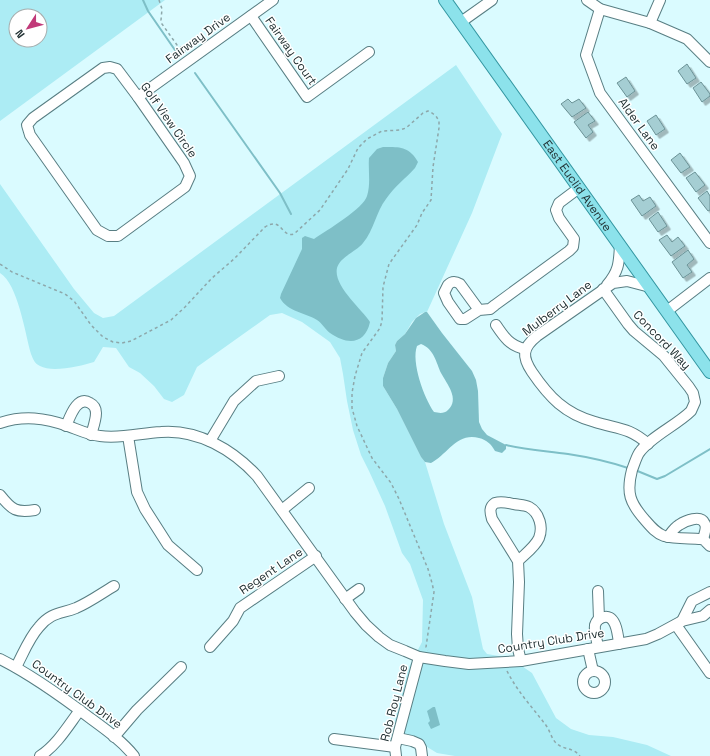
<svg xmlns="http://www.w3.org/2000/svg" width="710" height="756" font-family="'Space Grotesk',sans-serif">
	<defs>
		<filter id="shadow"><feDropShadow dx="3.5" dy="3.5" stdDeviation="0" flood-color="#0004"/></filter>
	</defs>
	<rect width="100%" height="100%" fill="#dafbff"/>
	<g fill="#acecf4" fill-rule="evenodd">
		<path d="M 0,0 L 165,0 L 0,121 ZM 16,16 L 40,16 L 40,40 L 16,40 Z"/>
		<path d="M 456,65 L 502,134 L 472,213 L 427,312 L 425,312 L 420,314 L 412,322 L 405,334 L 397,341 L 395,345 L 396,351 L 388,363 L 383,378 L 383,386 L 397,409 L 421,457 L 425,462 L 444,524 L 472,597 L 483,649 L 487,654 L 510,658 L 532,673 L 556,718 L 571,729 L 589,735 L 613,737 L 647,745 L 671,756 L 455,756 L 437,753 L 419,742 L 393,728 L 409,667 L 422,642 L 423,600 L 410,564 L 402,553 L 385,506 L 369,471 L 361,455 L 353,430 L 347,401 L 343,374 L 340,358 L 330,342 L 302,322 L 282,313 L 270,315 L 197,367 L 184,395 L 172,402 L 164,399 L 154,386 L 140,373 L 129,367 L 116,348 L 103,347 L 94,362 C 81,366 52,373 40,366 C 35,364 33,359 31,354 C 25,333 18,284 0,273 L 0,184 L 74,289 L 94,313 L 103,318 L 114,316 Z"/>
	</g>
	<g fill="#7ebfc7" fill-rule="evenodd">
		<path d="M 383,147 C 399,147 409,146 418,162 L 415,168 C 406,178 394,187 386,199 C 376,212 374,230 363,243 C 357,251 340,257 337,268 C 333,286 362,309 370,322 C 365,345 347,345 330,333 C 325,329 322,323 317,320 C 304,312 288,312 280,298 L 281,294 L 302,249 L 302,238 L 305,236 L 314,239 C 326,231 364,208 367,196 C 371,184 368,170 369,158 L 377,149 Z"/>
		<path d="M 425,312 L 427,312 L 442,333 L 472,371 L 476,380 L 478,391 L 479,422 L 482,429 L 487,435 L 506,445 L 506,449 L 502,453 L 495,451 C 491,444 487,440 479,438 C 457,432 447,455 431,463 L 425,462 L 421,457 L 397,409 L 383,386 L 383,378 L 388,363 L 396,351 L 395,345 L 397,341 L 405,334 L 416,318 ZM 421,344 C 434,349 436,362 441,373 C 447,384 460,399 448,410 C 444,414 439,413 434,412 C 424,398 411,362 417,346 Z"/>
		<polygon points="433,707 435,707 440,725 431,729 428,723 430,721 427,711"/>
	</g>
	<g fill="none" stroke-linecap="round" stroke-linejoin="round">
		<g stroke="#7ebfc7" stroke-width="2">
			<polyline points="143,0 148,11 177,53"/>
			<polyline points="195,73 280,193 291,214"/>
			<path d="M 506,445 C 526,450 547,451 568,454 C 588,457 610,462 628,468"/>
			<polyline points="635,470 657,479 665,476 710,449"/>
		</g>
	</g>
	<g fill="#a5ced3" stroke="#6b9296" filter="url(#shadow)">
		<polygon points="687,64 696,78 687,84 678,71"/>
		<polygon points="626,77 635,91 627,97 617,83"/>
		<polygon points="701,82 710,94 710,96 702,102 693,88"/>
		<polygon points="568,99 572,103 579,99 586,108 572,117 561,104"/>
		<polygon points="588,112 595,121 588,125 593,132 586,138 574,122"/>
		<polygon points="656,115 665,129 656,135 647,121"/>
		<polygon points="680,153 690,167 681,173 671,160"/>
		<polygon points="695,172 705,185 696,192 686,178"/>
		<polygon points="707,191 710,196 710,210 708,211 698,198"/>
		<polygon points="639,195 643,201 650,197 656,206 642,216 631,200"/>
		<polygon points="658,212 667,226 658,232 649,219"/>
		<polygon points="667,235 672,242 678,237 685,246 671,256 659,240"/>
		<polygon points="688,250 694,259 687,265 692,272 683,278 672,262"/>
	</g>
	<g fill="none" stroke-linecap="round" stroke-linejoin="round">
		<defs>
			<g id="minor">
				<polyline points="587,0 600,9 650,23 687,39 710,62"/>
				<polyline points="600,9 586,55 600,93 710,243"/>
				<polyline points="251,16 307,97 369,52"/>
				<polyline points="461,22 492,0"/>
				<polyline points="650,23 660,0"/>
				<polygon points="110,67 117,69 138,97 184,163 190,176 185,187 118,236 108,236 97,230 30,135 27,125 33,118 103,68"/>
				<polyline points="138,97 273,0"/>
				<path d="M 607,285 C 619,271 619,263 620,245"/>
				<path d="M 603,289 L 628,324 L 634,331 L 664,356 L 689,387 L 693,393 L 695,402 L 691,411 C 677,425 650,437 639,453 C 636,458 634,465 632,470 C 626,493 630,503 645,520 C 651,527 656,533 664,536 C 675,539 689,538 701,539 L 704,540 L 710,546"/>
				<path d="M 479,310 L 460,284 C 455,281 452,281 448,285 L 444,293 L 448,302 L 460,319 L 465,319 L 479,310 L 490,309 L 495,305 L 569,251 L 573,247 L 574,239 L 559,218 L 556,210 L 559,203 L 579,188"/>
				<polyline points="667,311 710,278"/>
				<path d="M 496,325 C 504,337 510,346 525,349"/>
				<path d="M 0,423 C 24,415 45,418 68,426 C 79,430 89,435 100,436 C 121,439 141,433 161,432 C 198,429 233,450 257,476 L 355,612 L 366,625 L 379,637 L 390,645 L 405,651 L 419,657 L 445,661 L 469,664 L 487,663 L 521,661 L 646,639 L 658,634 L 682,621 L 703,616 L 710,610"/>
				<path d="M 66,426 C 70,417 77,395 90,403 C 94,405 96,409 96,413 C 96,420 93,428 91,435"/>
				<polyline points="128,436 137,492 145,509 168,545 197,570"/>
				<polyline points="210,441 234,401 256,381 279,376"/>
				<path d="M 648,444 C 629,427 617,429 595,422 C 565,414 549,397 532,372 C 522,357 522,348 537,336 L 613,283 L 627,281 L 650,287"/>
				<path d="M 0,495 C 12,510 16,513 35,510"/>
				<polyline points="282,510 309,488"/>
				<path d="M 668,537 C 671,533 674,528 679,525 C 685,521 701,514 705,524 C 707,528 704,535 703,539"/>
				<path d="M 518,561 C 525,554 535,547 539,538 C 543,528 540,513 529,507 C 525,505 519,505 514,504 C 508,503 502,501 495,503 C 489,507 490,512 492,519 L 518,561 L 519,582 L 517,634 L 518,649 L 521,661"/>
				<polyline points="598,591 599,619"/>
				<polyline points="345,599 359,589"/>
				<polyline points="682,621 692,601 710,592"/>
				<polyline points="676,625 710,673"/>
				<polyline points="210,647 233,621 240,608 316,556"/>
				<path d="M 598,647 C 597,640 594,632 595,625 C 596,622 598,619 601,618 C 616,611 618,635 619,644"/>
				<polyline points="588,649 593,671"/>
				<path d="M 0,659 C 32,675 61,696 90,718 C 105,729 122,741 134,756"/>
				<path d="M 16,667 C 23,654 29,638 39,627 C 51,612 61,614 76,608 C 90,602 102,593 114,586"/>
				<circle cx="594" cy="682" r="11"/>
				<polyline points="114,737 137,710 181,667"/>
				<polyline points="398,738 412,741 419,744 421,748 422,756"/>
				<polyline points="334,739 395,747"/>
				<path d="M 40,756 C 57,745 68,726 80,710"/>
				<polyline points="396,756 395,747 400,728 419,657"/>
			</g>
			<g id="major">
				<path id="s1" d="M 445,0 L 710,372"/>
			</g>
		</defs>
		<use href="#minor" stroke="#587e83" stroke-width="12"/>
		<use href="#major" stroke="#3497a2" stroke-width="14"/>
		<g stroke="#8da7aa" stroke-width="1.5" stroke-dasharray="3 3" stroke-linecap="butt">
			<polyline points="159,0 162,9 161,20 162,24 177,45 186,51"/>
			<path d="M 0,264 L 12,272 L 65,294 L 74,301 L 91,325 L 103,337 L 113,342 L 122,343 L 131,341 L 171,320 L 185,307 L 212,278 L 234,259 L 265,227 C 282,216 281,238 294,234 L 320,210 L 348,169 L 358,148 L 367,139 L 382,131 L 400,130 L 406,128 L 423,113 L 428,111 L 432,113 L 436,116 L 439,121 L 439,128 L 433,167 L 431,200 L 422,213 L 417,225 L 389,264 L 383,287 L 382,321 L 380,328 L 362,353 L 355,376 L 352,393 L 352,408 L 357,426 L 372,458 L 391,483 L 399,499 L 428,569 L 432,583 L 434,592 L 426,647 L 428,650"/>
			<path d="M 507,671 C 517,691 532,707 545,724 C 550,730 551,738 556,743 C 563,750 573,747 580,756"/>
		</g>
		<use href="#minor" stroke="#fff" stroke-width="10"/>
		<use href="#major" stroke="#8ce2eb" stroke-width="12"/>
	</g>
	<g text-anchor="middle" stroke-width="3" stroke-linejoin="round" paint-order="stroke">
		<g font-size="12" fill="#213133" stroke="#fff">
			<text transform="translate(198 38) rotate(-36)" y="4">Fairway Drive</text>
			<text transform="translate(291 51) rotate(55)" y="4">Fairway Court</text>
			<text transform="translate(169 120) rotate(55)" y="4">Golf View Circle</text>
			<text transform="translate(639 124) rotate(54)" y="4">Alder Lane</text>
			<text dy="4" stroke="none"><textPath href="#s1" startOffset="228">East Euclid Avenue</textPath></text>
			<text transform="translate(557 308) rotate(-37)" y="4">Mulberry Lane</text>
			<text transform="translate(662 340) rotate(46)" y="4">Concord Way</text>
			<text transform="translate(271 571) rotate(-34)" y="4">Regent Lane</text>
			<text transform="translate(551 641) rotate(-9)" y="4">Country Club Drive</text>
			<text transform="translate(77 694) rotate(36)" y="4">Country Club Drive</text>
			<text transform="translate(394 703) rotate(-76)" y="4">Rob Roy Lane</text>
		</g>
	</g>
	<g transform="translate(28 28) rotate(234)"><circle r="19" fill="#ffffff" stroke="#a6adad"/>
	<path d="M0-3L7 15L0 10L-7 15Z" fill="#c13a79"/>
	<text y="-6" font-size="11" font-weight="bold" text-anchor="middle" fill="#213133">N</text>
	</g>
</svg>
